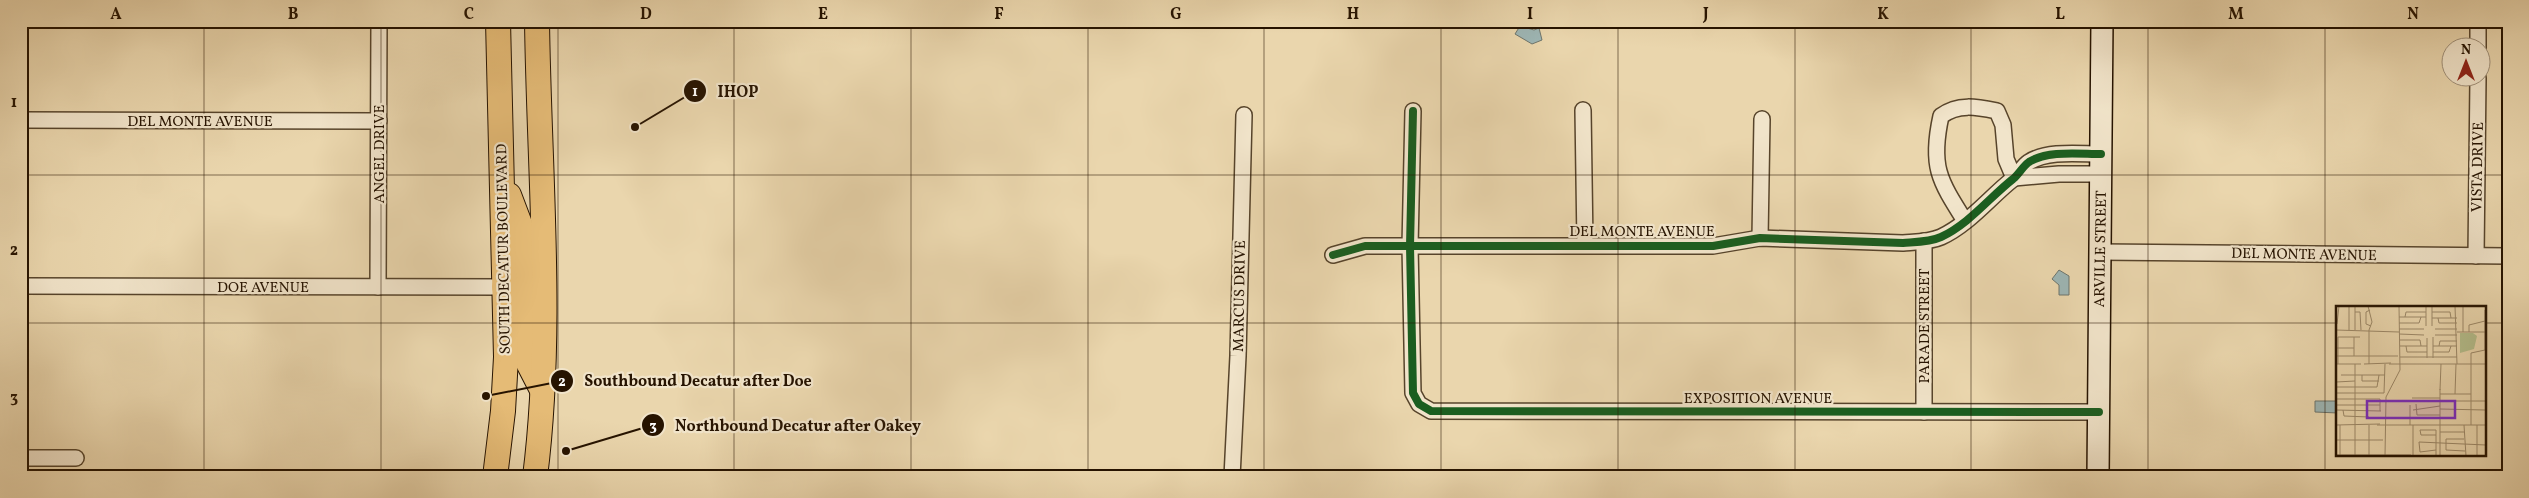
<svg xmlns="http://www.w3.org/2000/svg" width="2529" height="498" font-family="Vollkorn,serif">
	<rect width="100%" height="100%" fill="#ead6ad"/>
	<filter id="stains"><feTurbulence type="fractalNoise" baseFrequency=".004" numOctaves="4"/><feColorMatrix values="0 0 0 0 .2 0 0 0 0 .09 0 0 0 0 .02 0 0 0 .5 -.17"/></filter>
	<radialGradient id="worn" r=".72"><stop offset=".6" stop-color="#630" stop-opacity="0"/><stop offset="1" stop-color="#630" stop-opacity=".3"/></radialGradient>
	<g fill="#9db6b5" stroke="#6d756d">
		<polygon points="1520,26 1534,30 1539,28 1542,40 1532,44 1515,34"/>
		<polygon points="2059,270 2069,276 2069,295 2059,295 2059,285 2052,279"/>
		<polygon points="2315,401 2338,401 2338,413 2315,412"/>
	</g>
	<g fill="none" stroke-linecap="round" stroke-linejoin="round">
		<defs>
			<g id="street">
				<polyline points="2478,48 2478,21"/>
				<polyline points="1583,110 1585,245"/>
				<polyline points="1413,111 1410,246 1413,393 1419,404 1431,411 2099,412"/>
				<polyline points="21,120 379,121"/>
				<polyline points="2014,178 2059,174 2101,174"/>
				<path d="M 1965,221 C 1939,180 1930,166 1941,116 C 1958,103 1977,107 1997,111 L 2003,125 L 2006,159 L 2014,178"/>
				<polyline points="1760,238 1762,119"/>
				<polyline points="2100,252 2508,256"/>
				<path d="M 1333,255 L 1365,246 L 1713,246 L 1760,238 L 1903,243 C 1915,242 1930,242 1941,237 C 1969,224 1990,197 2013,179 C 2019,174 2023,166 2029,162 C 2048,150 2079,154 2101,154"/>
				<polyline points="2476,256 2478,78"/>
				<polyline points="21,286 504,287"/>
				<polyline points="378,287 379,21"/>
				<polyline points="1924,412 1924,241"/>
				<polyline points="21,458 76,458"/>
				<polyline points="1232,477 1238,356 1244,115"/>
			</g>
			<polyline id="secondary" points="2098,477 2102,21"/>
			<g id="primary">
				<polyline points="509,195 520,224 524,274 528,281 544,286"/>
				<polyline points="504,287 516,290 521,294 524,304 525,357 542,390"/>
				<polyline points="495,477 503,411 506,357 498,21"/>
				<path d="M 535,477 C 554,326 539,173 537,21"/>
			</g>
		</defs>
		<use href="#street" stroke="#57442b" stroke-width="18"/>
		<use href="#secondary" stroke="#261300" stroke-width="24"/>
		<use href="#primary" stroke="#261300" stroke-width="26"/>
		<use href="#street" stroke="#f1e4ca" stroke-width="15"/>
		<use href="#secondary" stroke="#f1e4ca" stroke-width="21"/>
		<use href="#primary" stroke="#e5bb76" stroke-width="24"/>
		<defs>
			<g id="cycleway">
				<polyline points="1413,111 1410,246 1413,393 1419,404 1431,411 2099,412"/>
				<path d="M 1333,255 L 1365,246 L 1713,246 L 1760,238 L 1903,243 C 1915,242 1930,242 1941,237 C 1969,224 1990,197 2013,179 C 2019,174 2023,166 2029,162 C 2048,150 2079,154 2101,154"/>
			</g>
		</defs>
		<use href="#cycleway" stroke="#f1e4ca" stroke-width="11"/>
		<use href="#cycleway" stroke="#1b5e20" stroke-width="8"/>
	</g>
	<path fill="none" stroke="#261300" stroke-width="1" stroke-opacity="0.55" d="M 204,21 L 204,477M 381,21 L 381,477M 558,21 L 558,477M 734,21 L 734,477M 911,21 L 911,477M 1088,21 L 1088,477M 1264,21 L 1264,477M 1441,21 L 1441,477M 1618,21 L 1618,477M 1795,21 L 1795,477M 1971,21 L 1971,477M 2148,21 L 2148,477M 2325,21 L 2325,477M 21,175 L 2508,175M 21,323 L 2338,323M 2485,323 L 2508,323"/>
	<g text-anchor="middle" stroke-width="4.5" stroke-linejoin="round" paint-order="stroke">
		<g font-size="15" fill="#261300" stroke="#f1e4ca">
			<text x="200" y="126">DEL MONTE AVENUE</text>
			<text transform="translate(379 154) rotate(-90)" y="5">ANGEL DRIVE</text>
			<text transform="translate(2477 167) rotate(-89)" y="5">VISTA DRIVE</text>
			<text x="1642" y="236">DEL MONTE AVENUE</text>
			<text transform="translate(503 249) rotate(-91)" y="5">SOUTH DECATUR BOULEVARD</text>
			<text transform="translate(2100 249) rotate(-89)" y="5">ARVILLE STREET</text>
			<text transform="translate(2304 254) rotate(1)" y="5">DEL MONTE AVENUE</text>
			<text x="263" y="292">DOE AVENUE</text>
			<text transform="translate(1239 296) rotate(-89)" y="5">MARCUS DRIVE</text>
			<text transform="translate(1924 326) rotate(-90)" y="5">PARADE STREET</text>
			<text x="1758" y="403">EXPOSITION AVENUE</text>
		</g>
	</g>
	<g transform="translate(2336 306)">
		<rect width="150" height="150" fill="#ead6ad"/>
		<path d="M 124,27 L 137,27 L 141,30 L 138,43 L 124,47 Z" fill="#b4be8c"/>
		<path fill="none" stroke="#9c8868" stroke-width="1" d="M 13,0 L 13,24M 19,0 L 19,24M 32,0 L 36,16 L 33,24 L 33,58M 90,0 L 90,20M 96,0 L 96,20M 119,0 L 121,58M 34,4 L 30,6 L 30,18 L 35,20M 19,6 L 24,6 L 25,24M 96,6 L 114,6 L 115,12M 63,11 L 90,11M 69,11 L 70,6 L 90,6M 96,12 L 121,12M 102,12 L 103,17 L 121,17M 63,17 L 83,17 L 85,11M 1,18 L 3,0M 63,23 L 88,23M 99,23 L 121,23M 0,24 L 63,26M 121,26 L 149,26M 127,26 L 127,0M 133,26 L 133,19 L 149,15M 63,28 L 88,29M 99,29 L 121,29M 18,31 L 18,50M 97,31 L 97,52M 64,34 L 84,34 L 85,40M 64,40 L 91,40M 70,40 L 71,46 L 91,46M 97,40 L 121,40M 103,40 L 104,35 L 121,35M 0,42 L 18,42M 97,46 L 113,46 L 115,40M 0,50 L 62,50M 64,51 L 121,51M 91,52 L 91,32M 0,58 L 25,58M 2,58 L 2,31 L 24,31M 28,58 L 55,57M 53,58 L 150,58M 5,69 L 49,69M 26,69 L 26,75 L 43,75M 0,76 L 19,75M 0,81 L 41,81 L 43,69M 104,84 L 105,58M 0,87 L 48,87 L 49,58M 104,88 L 135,88M 119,88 L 120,58M 76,92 L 104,92M 0,93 L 44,93 L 44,105M 104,95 L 149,95M 80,98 L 81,109 L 104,109M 0,99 L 44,99M 104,103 L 149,104M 0,104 L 45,105M 7,104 L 8,110 L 33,111M 77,104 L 104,100M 0,119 L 44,118M 4,119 L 4,149M 33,119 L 33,149M 41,119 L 150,119M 74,119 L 74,99M 128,119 L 130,150M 135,119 L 135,47 L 149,44 L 149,4M 104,126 L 128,126M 128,133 L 110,133 L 110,144 L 129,145M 0,134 L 47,134M 100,144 L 84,146 L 83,136 L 150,139M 0,149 L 75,149M 77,149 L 77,119M 19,150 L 19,58M 49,150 L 50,91 L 64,64 L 63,0M 100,150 L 100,124 L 84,124 L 85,129 L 100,129M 104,150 L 104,83M 141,150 L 141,119"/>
		<path fill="#7b2cbf" fill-opacity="0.15" stroke="#7b2cbf" stroke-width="2.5" d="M 31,95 L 119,95 L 119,112 L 31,112 Z"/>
		<rect width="150" height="150" fill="none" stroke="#261300" stroke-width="2.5"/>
	</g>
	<path fill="none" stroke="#261300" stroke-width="2" d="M635 127L695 91M486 396L562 381M566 451L653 425"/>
	<g fill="#261300" stroke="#f1e4ca" stroke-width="2">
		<circle cx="635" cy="127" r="5"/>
		<circle cx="486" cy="396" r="5"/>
		<circle cx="566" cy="451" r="5"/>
		<circle cx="695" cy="91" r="12"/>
		<circle cx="562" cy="381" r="12"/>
		<circle cx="653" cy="425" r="12"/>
	</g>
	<g font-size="15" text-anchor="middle" font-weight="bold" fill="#fff">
		<text x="695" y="96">1</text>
		<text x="562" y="386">2</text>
		<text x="653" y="430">3</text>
	</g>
	<g font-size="16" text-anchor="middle" font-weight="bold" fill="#261300" stroke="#f1e4ca" stroke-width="4.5" stroke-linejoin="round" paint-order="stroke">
		<text x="738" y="97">IHOP</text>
		<text x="698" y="386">Southbound Decatur after Doe</text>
		<text x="798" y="431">Northbound Decatur after Oakey</text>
	</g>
	<rect width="2529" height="498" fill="none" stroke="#ead6ad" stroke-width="55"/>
	<g transform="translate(2466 62)"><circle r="24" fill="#f1e4ca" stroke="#a09079"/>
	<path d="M0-4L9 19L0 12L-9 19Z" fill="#8f2418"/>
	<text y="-8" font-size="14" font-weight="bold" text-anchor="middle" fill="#261300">N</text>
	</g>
	<rect x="28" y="28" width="2474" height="442" fill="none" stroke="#261300" stroke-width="2"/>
	<g font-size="16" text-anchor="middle" font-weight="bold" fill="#261300">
		<text x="116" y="19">A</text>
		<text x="293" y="19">B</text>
		<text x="469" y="19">C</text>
		<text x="646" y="19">D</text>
		<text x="823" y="19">E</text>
		<text x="999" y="19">F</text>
		<text x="1176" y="19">G</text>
		<text x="1353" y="19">H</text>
		<text x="1530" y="19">I</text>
		<text x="1706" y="19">J</text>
		<text x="1883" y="19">K</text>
		<text x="2060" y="19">L</text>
		<text x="2236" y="19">M</text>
		<text x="2413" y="19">N</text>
		<text x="14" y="107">1</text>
		<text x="14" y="255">2</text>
		<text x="14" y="402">3</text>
	</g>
	<rect width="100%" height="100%" filter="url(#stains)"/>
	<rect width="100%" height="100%" fill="url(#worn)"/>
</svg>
